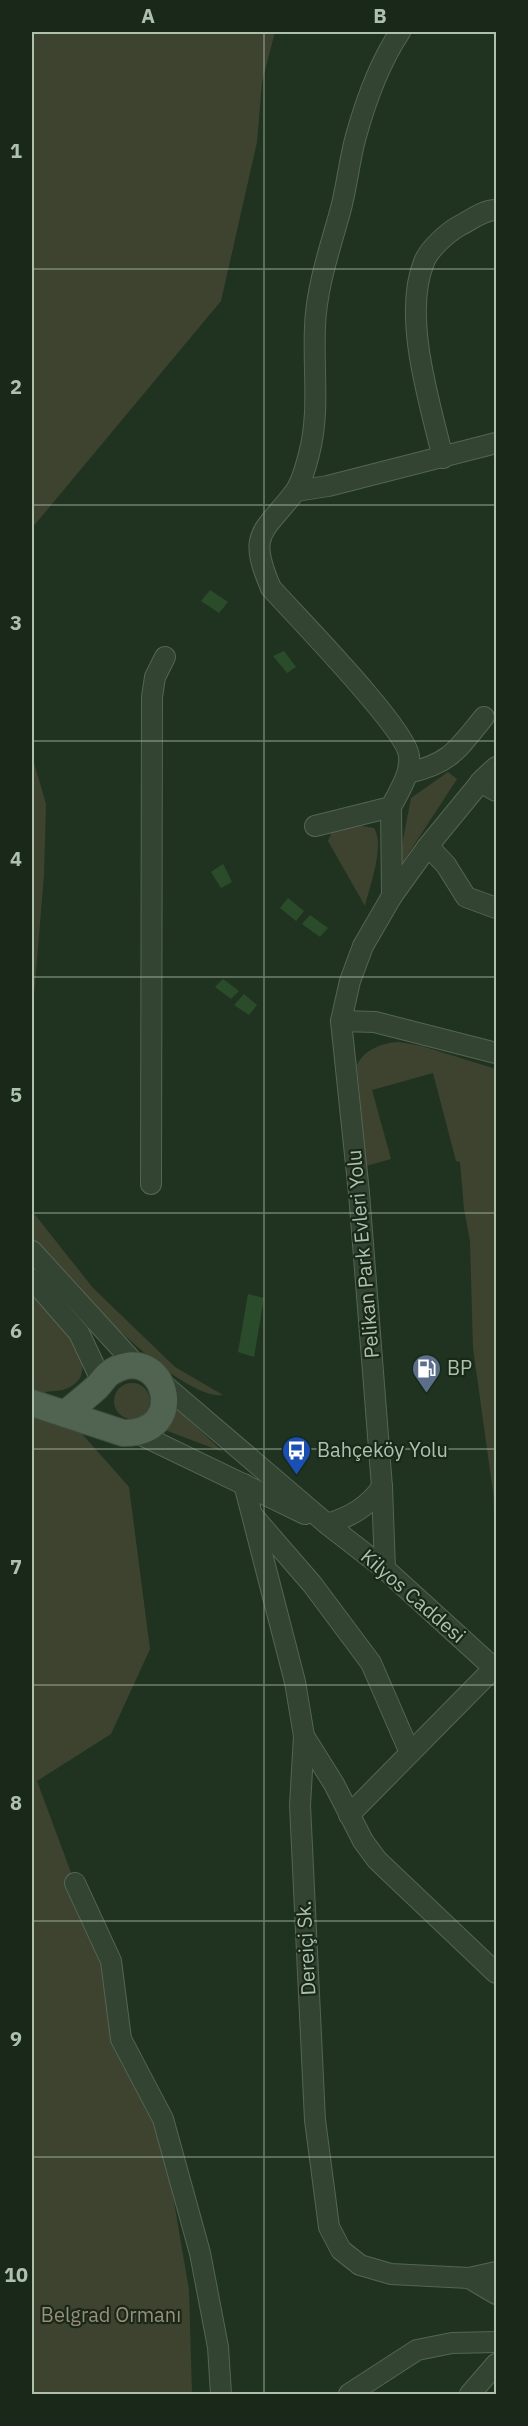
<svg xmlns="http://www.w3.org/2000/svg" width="528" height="2426" font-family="'IBM Plex Sans',sans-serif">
	<rect width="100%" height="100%" fill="#203320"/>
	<g fill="#3e4330">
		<polygon points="32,32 275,32 262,82 257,142 221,301 32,528"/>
		<polygon points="32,756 46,804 44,875 32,1020"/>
		<polygon points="448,772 457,779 401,865 401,850 411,798"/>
		<path d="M 356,825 L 374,828 C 385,846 370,885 365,906 L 328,841 L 332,832 Z"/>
		<path d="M 399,1042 L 422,1046 L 496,1069 L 496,1556 L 493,1492 L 473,1348 L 470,1241 L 464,1209 L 460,1162 L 456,1161 L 433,1073 L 372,1090 L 391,1159 L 366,1166 L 357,1065 C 365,1049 382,1043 399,1042 Z"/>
		<path d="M 32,1211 L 93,1288 L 175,1367 L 223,1395 C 178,1401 62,1275 32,1240 Z"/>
		<path d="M 32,1290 C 48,1308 115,1373 63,1390 C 58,1391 50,1391 45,1392 L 129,1487 L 150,1649 L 111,1734 L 37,1781 L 158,2107 L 189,2290 L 192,2394 L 32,2394 Z"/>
		<circle cx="132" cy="1401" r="18"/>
		<polygon points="175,1407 223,1452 165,1430 174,1416"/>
	</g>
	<g fill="#2b4c2a">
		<polygon points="210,590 228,602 219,613 201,601"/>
		<polygon points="284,651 296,667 287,673 273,656"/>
		<polygon points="223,864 232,882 221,888 211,872"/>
		<polygon points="288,898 304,911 296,921 280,908"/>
		<polygon points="310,915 328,928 320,937 302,924"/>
		<polygon points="223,979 239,991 231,999 215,987"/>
		<polygon points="244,994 257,1005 249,1015 234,1005"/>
		<polygon points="248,1294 264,1298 254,1357 238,1352"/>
	</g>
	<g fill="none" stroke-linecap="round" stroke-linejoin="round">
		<defs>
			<g id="minor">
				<path d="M 443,458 C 430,404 402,316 424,262 C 429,249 447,233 459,226 C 471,220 483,210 496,210"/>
				<polyline points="296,491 328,486 496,443"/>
				<path d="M 408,773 C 451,763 457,750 484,717"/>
				<polyline points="480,782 496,791"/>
				<polyline points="391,807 392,896"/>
				<path d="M 315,826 L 391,807 C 399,791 411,774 409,756 C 407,729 295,615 271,588 C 247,533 263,533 294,493 C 301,484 306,466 309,454 C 320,412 313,371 315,327 C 316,289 330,248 340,212 C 347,187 349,161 356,136 C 366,100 380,62 400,32"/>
				<polyline points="428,846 446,865 466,897 496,908"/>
				<polyline points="341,1021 375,1022 496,1053"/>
				<polyline points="151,1184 152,697 155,677 165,657"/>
				<polyline points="32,1251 137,1366"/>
				<polyline points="32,1279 79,1333 102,1382"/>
				<polyline points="162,1383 327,1524 385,1569 496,1670"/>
				<polyline points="137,1433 305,1514"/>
				<polyline points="244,1484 295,1682 304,1736 300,1805 315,2120 329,2227 341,2250 360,2265 391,2274 469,2278 496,2294"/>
				<polyline points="254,1517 312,1584 371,1663 410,1753"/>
				<path d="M 327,1524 C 350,1517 368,1507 382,1487"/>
				<polyline points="385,1569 382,1487 359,1193 341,1021 350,981 363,946 392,896 428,846 483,779 496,767"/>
				<polyline points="304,1736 334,1784 363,1841 377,1860 496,1973"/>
				<polyline points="349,1815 494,1668"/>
				<polyline points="75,1883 111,1961 121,2039 163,2119 200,2253 218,2347 221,2394"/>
				<polyline points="469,2278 496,2272"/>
				<polyline points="349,2394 417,2350 452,2343 496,2342"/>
				<polyline points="470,2394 496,2364"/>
			</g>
			<path id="major" d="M 32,1403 L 123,1433 C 192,1434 164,1342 113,1371 C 106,1374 102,1382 97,1387 C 87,1396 76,1405 65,1414"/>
		</defs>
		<use href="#minor" stroke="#546554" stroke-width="22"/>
		<use href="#major" stroke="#3d4e3d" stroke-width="28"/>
		<use href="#minor" stroke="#343" stroke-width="20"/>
		<use href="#major" stroke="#516451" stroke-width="26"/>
	</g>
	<path fill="none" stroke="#adc1ad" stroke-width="1.5" stroke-opacity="0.55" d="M 264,32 L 264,2394M 32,269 L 496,269M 32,505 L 496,505M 32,741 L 496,741M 32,977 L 496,977M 32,1213 L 496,1213M 32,1449 L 496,1449M 32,1685 L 496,1685M 32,1921 L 496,1921M 32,2157 L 496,2157"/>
	<defs>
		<symbol id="fuel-pin" viewBox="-11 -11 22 30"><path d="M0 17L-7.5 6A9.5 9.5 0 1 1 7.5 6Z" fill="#5c6f8a" stroke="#192819"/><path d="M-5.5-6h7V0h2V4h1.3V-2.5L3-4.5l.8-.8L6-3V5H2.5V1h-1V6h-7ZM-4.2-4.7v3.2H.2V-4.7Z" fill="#fff"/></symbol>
		<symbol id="bus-pin" viewBox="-11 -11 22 30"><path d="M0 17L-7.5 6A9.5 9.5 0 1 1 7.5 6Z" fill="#1a4fb4" stroke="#192819"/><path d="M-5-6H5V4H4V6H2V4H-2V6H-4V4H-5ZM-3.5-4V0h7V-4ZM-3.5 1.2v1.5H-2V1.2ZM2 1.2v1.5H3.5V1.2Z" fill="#fff"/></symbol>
	</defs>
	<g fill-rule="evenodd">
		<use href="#fuel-pin" x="410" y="1352" width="33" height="45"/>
		<use href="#bus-pin" x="280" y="1434" width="33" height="45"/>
	</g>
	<g text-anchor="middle" stroke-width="4.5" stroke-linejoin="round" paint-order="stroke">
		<g font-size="20" fill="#adc1ad" stroke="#192819">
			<text transform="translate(363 1254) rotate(-95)" y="7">Pelikan Park Evleri Yolu</text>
			<text transform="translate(413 1596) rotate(41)" y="7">Kilyos Caddesi</text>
			<text transform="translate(306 1948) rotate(-93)" y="7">Dereiçi Sk.</text>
		</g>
		<g font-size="20" fill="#adc1ad" stroke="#192819" text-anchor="start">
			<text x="447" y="1375">BP</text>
			<text x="317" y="1457">Bahçeköy Yolu</text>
		</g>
		<g font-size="20" fill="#9b8e76" stroke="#192819">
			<text x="111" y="2322">Belgrad Ormanı</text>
		</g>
	</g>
	<rect width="528" height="2426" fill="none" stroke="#192819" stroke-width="66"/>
	<rect x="33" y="33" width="462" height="2360" fill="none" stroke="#adc1ad" stroke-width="2"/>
	<g font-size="20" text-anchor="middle" font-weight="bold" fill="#adc1ad">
		<text x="148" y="23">A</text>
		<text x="380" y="23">B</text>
		<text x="16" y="158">1</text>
		<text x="16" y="394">2</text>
		<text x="16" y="630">3</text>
		<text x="16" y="866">4</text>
		<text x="16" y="1102">5</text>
		<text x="16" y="1338">6</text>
		<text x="16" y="1574">7</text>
		<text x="16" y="1810">8</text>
		<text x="16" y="2046">9</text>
		<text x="16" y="2282">10</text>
	</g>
</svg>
